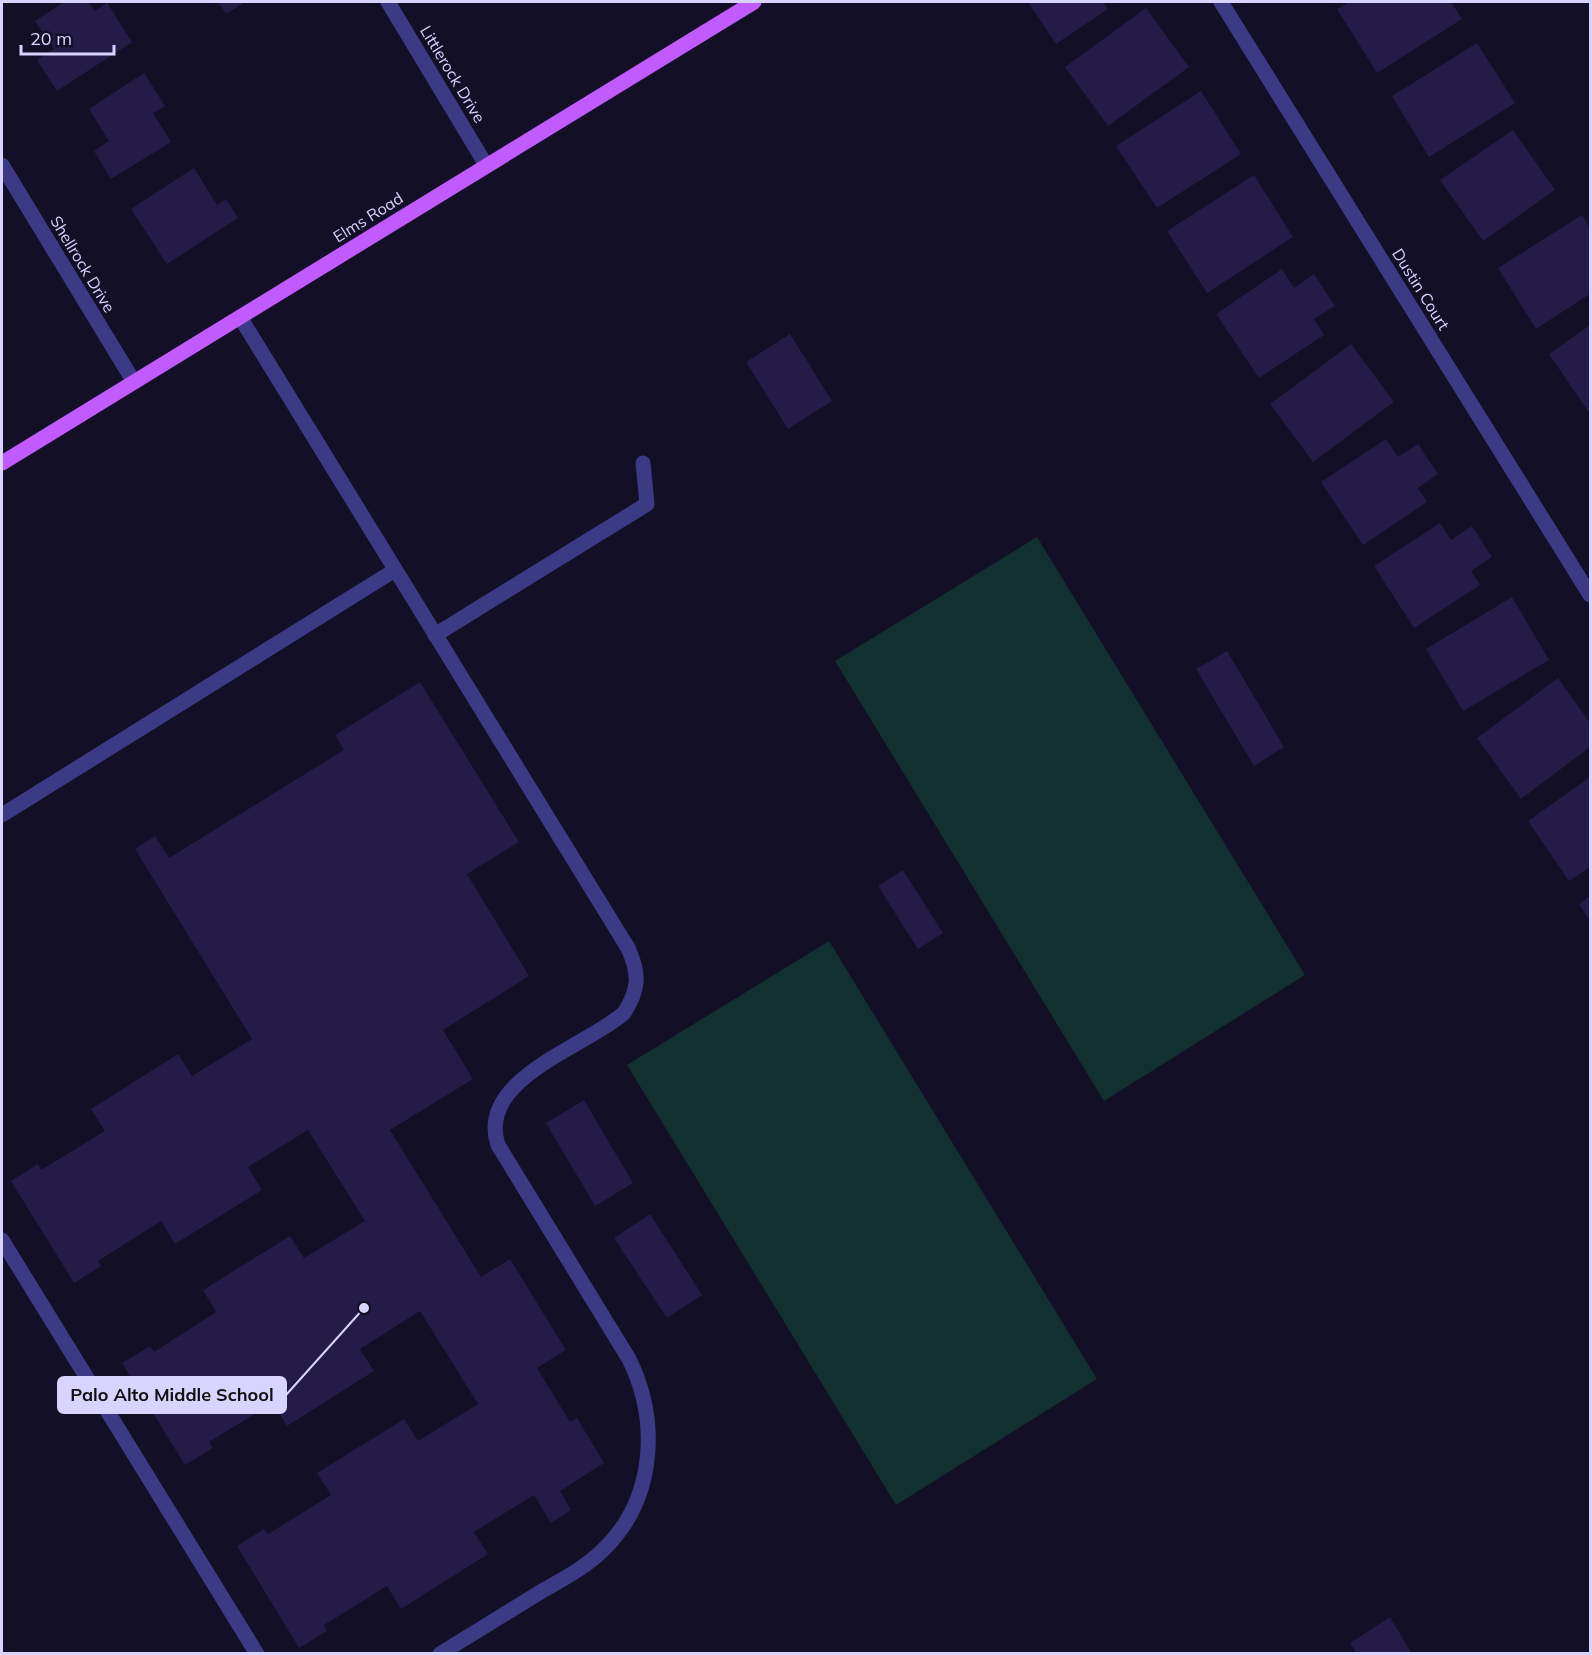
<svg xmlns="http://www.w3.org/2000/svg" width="1592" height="1655" font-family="Mulish,sans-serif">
	<rect width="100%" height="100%" fill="#130f26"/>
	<g fill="#12302f">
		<polygon points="1037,537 1305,975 1104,1101 835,661"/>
		<polygon points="829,941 1097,1379 896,1505 627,1065"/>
	</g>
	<g fill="#241b47">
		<polygon points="64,2 88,2 95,11 107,3 132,42 57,91 37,60 54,49 35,21"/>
		<polygon points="218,2 245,2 226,14"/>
		<polygon points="1028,2 1103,2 1108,9 1056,44"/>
		<polygon points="1349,2 1451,2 1462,19 1377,73 1337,9"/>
		<polygon points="1146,8 1189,67 1108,126 1065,67"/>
		<polygon points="1477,43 1515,103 1429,157 1392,96"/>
		<polygon points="144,73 165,106 153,113 171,142 111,179 94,151 109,141 89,109"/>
		<polygon points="1201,91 1241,154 1157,208 1116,146"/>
		<polygon points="1513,130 1555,190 1483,241 1440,180"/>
		<polygon points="194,168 217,205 226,199 238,218 167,264 131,209"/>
		<polygon points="1254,175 1293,237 1207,293 1167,231"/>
		<polygon points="1582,215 1590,228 1590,294 1536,329 1498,268"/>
		<polygon points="1282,269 1294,288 1314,274 1335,306 1314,319 1324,335 1259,378 1216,314"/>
		<polygon points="1590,325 1590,414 1549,354"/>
		<polygon points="790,334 832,401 788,429 746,362"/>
		<polygon points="1351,344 1394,402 1313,462 1270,404"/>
		<polygon points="1386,439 1398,457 1418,444 1438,474 1418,488 1427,502 1363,545 1321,482"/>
		<polygon points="1440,523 1451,540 1472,526 1492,557 1471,571 1480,585 1414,628 1374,566"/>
		<polygon points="1512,597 1549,660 1463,711 1426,649"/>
		<polygon points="1227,651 1284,747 1254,766 1196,669"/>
		<polygon points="1558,678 1590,723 1590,747 1521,799 1477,738"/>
		<polygon points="420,682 519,842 467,874 529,976 443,1030 473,1079 390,1130 481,1277 510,1259 566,1350 537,1368 570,1422 577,1418 604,1463 560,1491 571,1510 551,1523 534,1495 474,1532 488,1554 401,1609 387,1586 324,1625 327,1631 299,1648 237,1546 264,1529 268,1534 331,1495 317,1473 404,1419 418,1441 478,1404 420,1311 360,1349 374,1371 287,1426 273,1403 209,1442 213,1448 185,1465 122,1363 150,1346 154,1352 216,1312 203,1290 290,1236 304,1258 365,1221 308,1130 248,1167 262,1190 175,1244 161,1221 98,1261 101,1266 74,1283 11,1181 38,1164 41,1170 105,1131 91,1109 178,1054 192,1076 252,1039 135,849 155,836 169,858 344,750 335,735"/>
		<polygon points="1590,777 1590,867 1569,881 1528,821"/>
		<polygon points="903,870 943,933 918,949 878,886"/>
		<polygon points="1590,896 1590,921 1579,904"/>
		<polygon points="584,1100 633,1183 595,1206 546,1123"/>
		<polygon points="650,1214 702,1295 667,1318 614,1238"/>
		<polygon points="1390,1617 1412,1654 1357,1654 1350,1643"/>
	</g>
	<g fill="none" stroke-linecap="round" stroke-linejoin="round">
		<g stroke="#3d3a85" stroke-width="15">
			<polyline points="388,2 486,165"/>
			<polyline points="1221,2 1590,595"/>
			<polyline points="2,165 134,382"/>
			<path d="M 240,317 L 628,948 C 640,974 639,990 624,1013 C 584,1048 476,1079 498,1145 L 629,1359 C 660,1422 655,1500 603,1550 C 586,1567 563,1579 542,1591 C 508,1612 474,1633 440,1654"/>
			<polyline points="435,635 647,504 643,463"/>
			<polyline points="2,815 395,570"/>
			<polyline points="2,1240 257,1654"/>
		</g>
		<polyline stroke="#c25bff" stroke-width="15" points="2,463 754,2"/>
	</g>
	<g text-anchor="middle" stroke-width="6" stroke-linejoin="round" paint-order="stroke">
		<g font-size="16" fill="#d9d4ff" stroke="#130f26">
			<text transform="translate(453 74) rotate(59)" y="6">Littlerock Drive</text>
			<text transform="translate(368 217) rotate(-32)" y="6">Elms Road</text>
			<text transform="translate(83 264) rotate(59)" y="6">Shellrock Drive</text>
			<text transform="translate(1421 289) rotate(58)" y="6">Dustin Court</text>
		</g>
	</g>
	<path fill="none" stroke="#d9d4ff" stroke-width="2" d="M364 1308L286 1395"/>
	<circle fill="#d9d4ff" stroke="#130f26" stroke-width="2" cx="364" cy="1308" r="6"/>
	<rect fill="#d9d4ff" stroke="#d9d4ff" stroke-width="2" x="58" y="1377" width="228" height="36" rx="6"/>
	<g font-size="18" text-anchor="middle" font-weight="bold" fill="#111">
		<text x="172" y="1401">Palo Alto Middle School</text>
	</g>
	<rect width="1592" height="1655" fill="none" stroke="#d9d4ff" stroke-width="6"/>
	<path d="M21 45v9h93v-9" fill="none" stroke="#d9d4ff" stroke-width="3"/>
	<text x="30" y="45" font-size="18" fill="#d9d4ff" stroke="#130f26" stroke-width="4.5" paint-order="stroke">20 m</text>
</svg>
